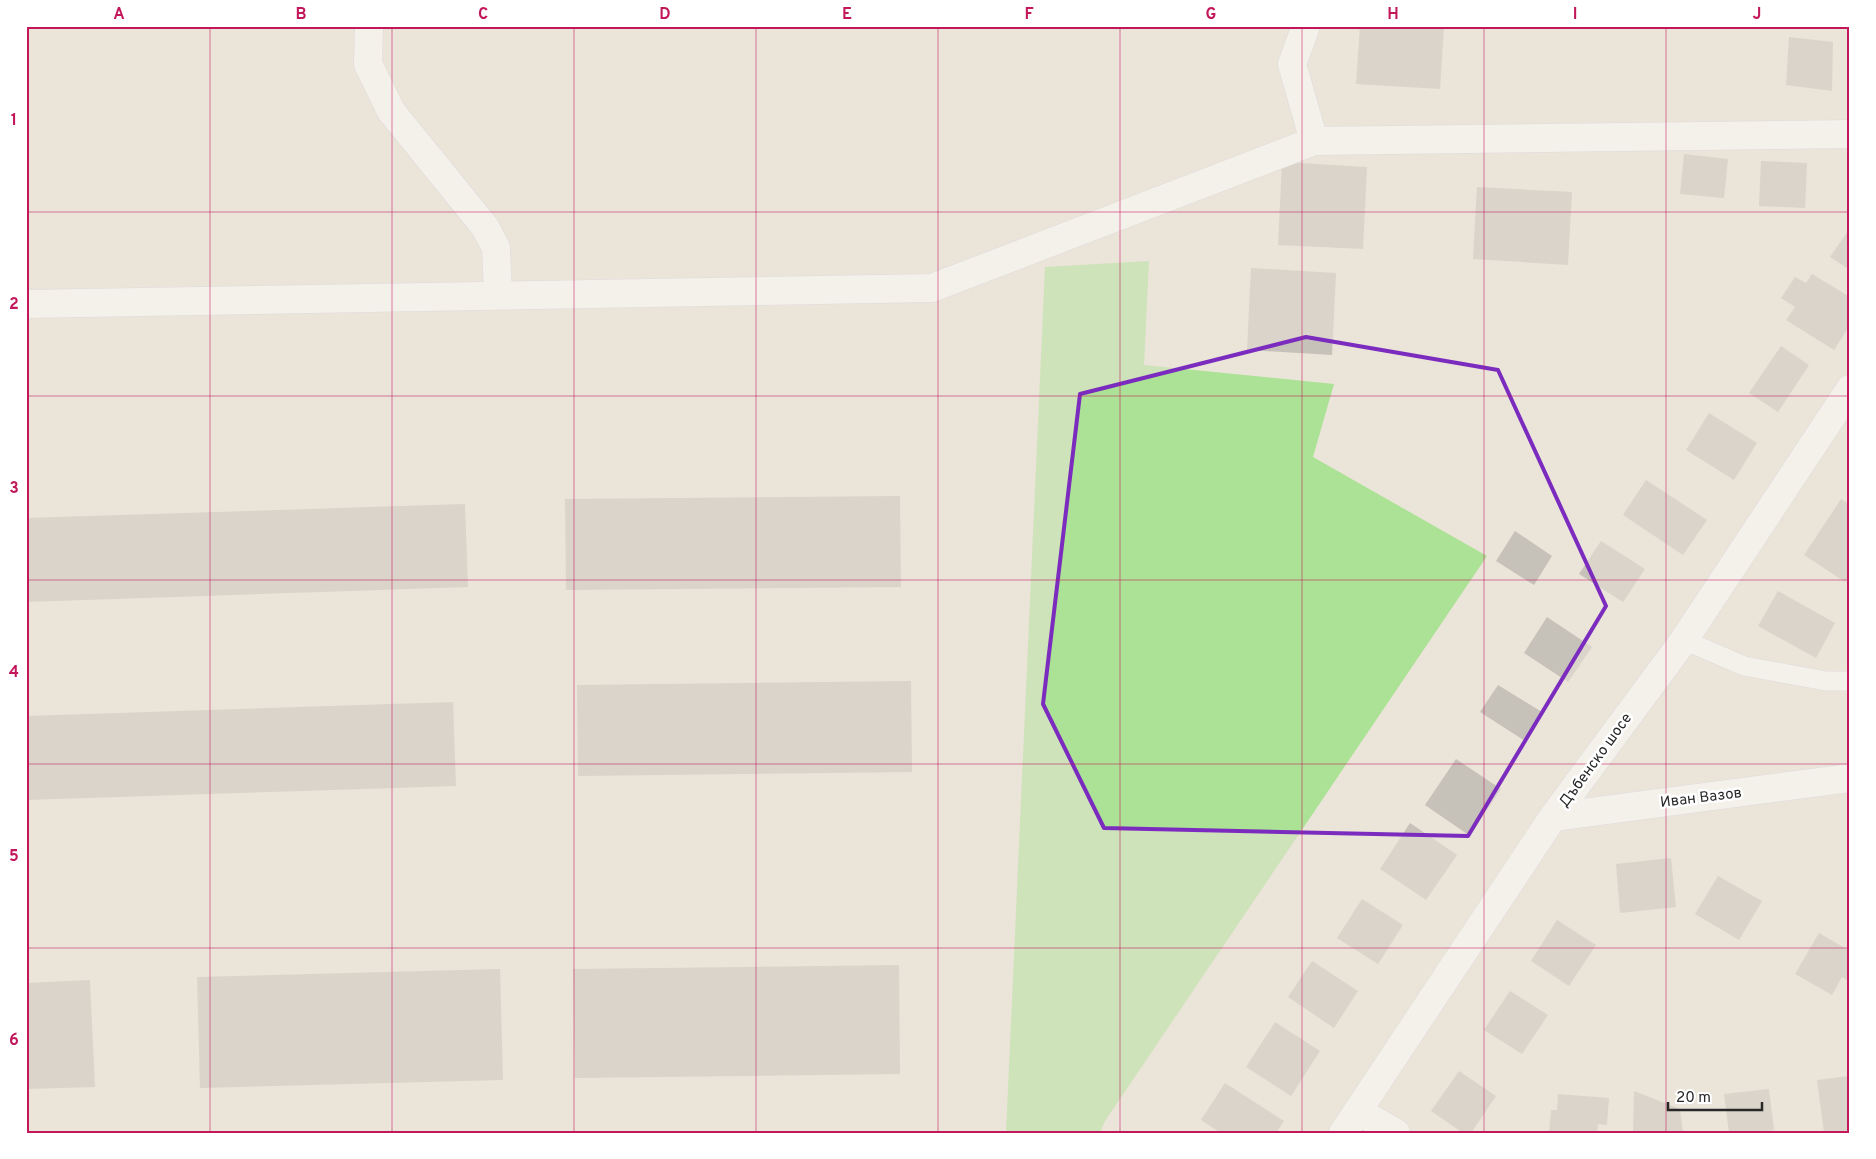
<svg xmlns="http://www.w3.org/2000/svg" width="1876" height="1159" font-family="Overpass,sans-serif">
	<rect width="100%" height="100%" fill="#ebe4d9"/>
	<polygon fill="#abe295" points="1149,261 1144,365 1334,384 1313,457 1487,556 1105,1121 1100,1133 1006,1133 1045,267"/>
	<g fill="#c6c1b9">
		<polygon points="1360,26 1444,26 1440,89 1356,84"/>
		<polygon points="1789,37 1833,42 1832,91 1786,85"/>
		<polygon points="1684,154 1728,159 1724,198 1680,194"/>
		<polygon points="1761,161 1807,163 1805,208 1759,206"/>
		<polygon points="1282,162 1367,167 1363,249 1278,245"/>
		<polygon points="1477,187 1572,192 1568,265 1473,259"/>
		<polygon points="1850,228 1850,270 1830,257"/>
		<polygon points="1251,268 1336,273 1332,355 1247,350"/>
		<polygon points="1812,274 1850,297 1850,325 1834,350 1786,320 1795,307 1781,298 1795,277 1806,283"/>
		<polygon points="1781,346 1809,365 1778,412 1749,393"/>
		<polygon points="1709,413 1757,443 1734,480 1686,450"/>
		<polygon points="1646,480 1707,520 1683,555 1623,515"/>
		<polygon points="900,496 901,587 566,590 565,499"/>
		<polygon points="1841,499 1850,505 1850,574 1845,582 1804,555"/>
		<polygon points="465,504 468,587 26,602 26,518"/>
		<polygon points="1515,531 1552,556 1534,585 1496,561"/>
		<polygon points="1601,541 1645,569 1623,602 1579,574"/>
		<polygon points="1778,591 1835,623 1816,658 1758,626"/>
		<polygon points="1547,617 1592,647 1568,682 1524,653"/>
		<polygon points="911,681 912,772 578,776 577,685"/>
		<polygon points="1498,685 1542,712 1525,741 1480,712"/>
		<polygon points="453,702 456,786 26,800 26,716"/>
		<polygon points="1456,759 1501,789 1470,836 1425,805"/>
		<polygon points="1410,823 1457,855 1426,900 1380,869"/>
		<polygon points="1671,858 1676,907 1620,913 1616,864"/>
		<polygon points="1718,876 1762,901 1739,940 1695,914"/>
		<polygon points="1362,899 1403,925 1378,964 1337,938"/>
		<polygon points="1557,920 1596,945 1569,986 1531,961"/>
		<polygon points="1819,933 1850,951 1850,982 1842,977 1832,995 1795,974"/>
		<polygon points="1312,961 1358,991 1334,1028 1288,997"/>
		<polygon points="899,965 900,1074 575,1078 573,969"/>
		<polygon points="500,969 503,1080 200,1088 197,977"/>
		<polygon points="90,980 95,1087 26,1089 26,983"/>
		<polygon points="1510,991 1548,1015 1522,1054 1484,1030"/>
		<polygon points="1275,1022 1320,1051 1291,1096 1246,1067"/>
		<polygon points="1459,1071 1496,1096 1471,1133 1463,1133 1431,1111"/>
		<polygon points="1850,1076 1850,1130 1824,1133 1817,1080"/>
		<polygon points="1225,1083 1284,1121 1276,1133 1221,1133 1201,1120"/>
		<polygon points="1769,1089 1774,1130 1753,1133 1729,1133 1724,1094"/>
		<polygon points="1634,1091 1680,1109 1683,1133 1633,1133"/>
		<polygon points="1558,1094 1609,1098 1607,1125 1598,1124 1597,1133 1549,1133 1551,1110 1557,1110"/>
	</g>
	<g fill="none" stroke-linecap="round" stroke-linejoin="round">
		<defs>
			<polyline id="lane" points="1684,640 1744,666 1826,681 1850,681"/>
			<g id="street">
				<polyline points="369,26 368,64 391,111 485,227 496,248 498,295"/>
				<polyline points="1306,26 1292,64 1314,141 1850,134"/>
				<polyline points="26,304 932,288 1314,141"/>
				<polyline points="1553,817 1850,778"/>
				<polyline points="1358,1111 1396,1133"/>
				<polyline points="1343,1133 1553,817 1684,640 1850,389"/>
			</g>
		</defs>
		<use href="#lane" stroke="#cfd1e1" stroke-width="20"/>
		<use href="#street" stroke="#cfd1e1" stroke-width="29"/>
		<use href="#lane" stroke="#fff" stroke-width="19"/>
		<use href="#street" stroke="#fff" stroke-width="28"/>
	</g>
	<path d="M0 0H1876V1159H0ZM 1306,337 L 1498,370 L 1606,606 L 1468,836 L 1104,828 L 1043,704 L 1080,394 Z" fill="#ebe4d9" fill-opacity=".55" fill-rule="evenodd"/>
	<path fill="none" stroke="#7b2cbf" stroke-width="4" stroke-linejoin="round" d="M 1306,337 L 1498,370 L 1606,606 L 1468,836 L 1104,828 L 1043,704 L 1080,394 Z"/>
	<path fill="none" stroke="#c2185b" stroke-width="1" stroke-opacity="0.55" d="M 210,26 L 210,1133M 392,26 L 392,1133M 574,26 L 574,1133M 756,26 L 756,1133M 938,26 L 938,1133M 1120,26 L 1120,1133M 1302,26 L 1302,1133M 1484,26 L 1484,1133M 1666,26 L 1666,1133M 26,212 L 1850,212M 26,396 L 1850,396M 26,580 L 1850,580M 26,764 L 1850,764M 26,948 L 1850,948"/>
	<g text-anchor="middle" stroke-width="5" stroke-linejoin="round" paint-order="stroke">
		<g font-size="15" fill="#282828" stroke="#fff">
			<text transform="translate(1595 760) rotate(-54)" y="5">Дъбенско шосе</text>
			<text transform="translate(1701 797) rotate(-7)" y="5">Иван Вазов</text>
		</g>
	</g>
	<rect width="1876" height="1159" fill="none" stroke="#ffffff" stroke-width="55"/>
	<path d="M1668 1102v8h94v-8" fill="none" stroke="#282828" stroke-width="2.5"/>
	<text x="1676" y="1102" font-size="15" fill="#282828" stroke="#ffffff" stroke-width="4" paint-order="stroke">20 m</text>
	<rect x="28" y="28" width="1820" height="1104" fill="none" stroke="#c2185b" stroke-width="2"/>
	<g font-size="16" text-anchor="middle" font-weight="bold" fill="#c2185b">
		<text x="119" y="19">A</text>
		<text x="301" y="19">B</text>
		<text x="483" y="19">C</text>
		<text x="665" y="19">D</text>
		<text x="847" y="19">E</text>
		<text x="1029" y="19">F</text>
		<text x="1211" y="19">G</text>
		<text x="1393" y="19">H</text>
		<text x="1575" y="19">I</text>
		<text x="1757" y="19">J</text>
		<text x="14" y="125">1</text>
		<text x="14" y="309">2</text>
		<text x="14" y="493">3</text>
		<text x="14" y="677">4</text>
		<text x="14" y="861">5</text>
		<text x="14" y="1045">6</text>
	</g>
</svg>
